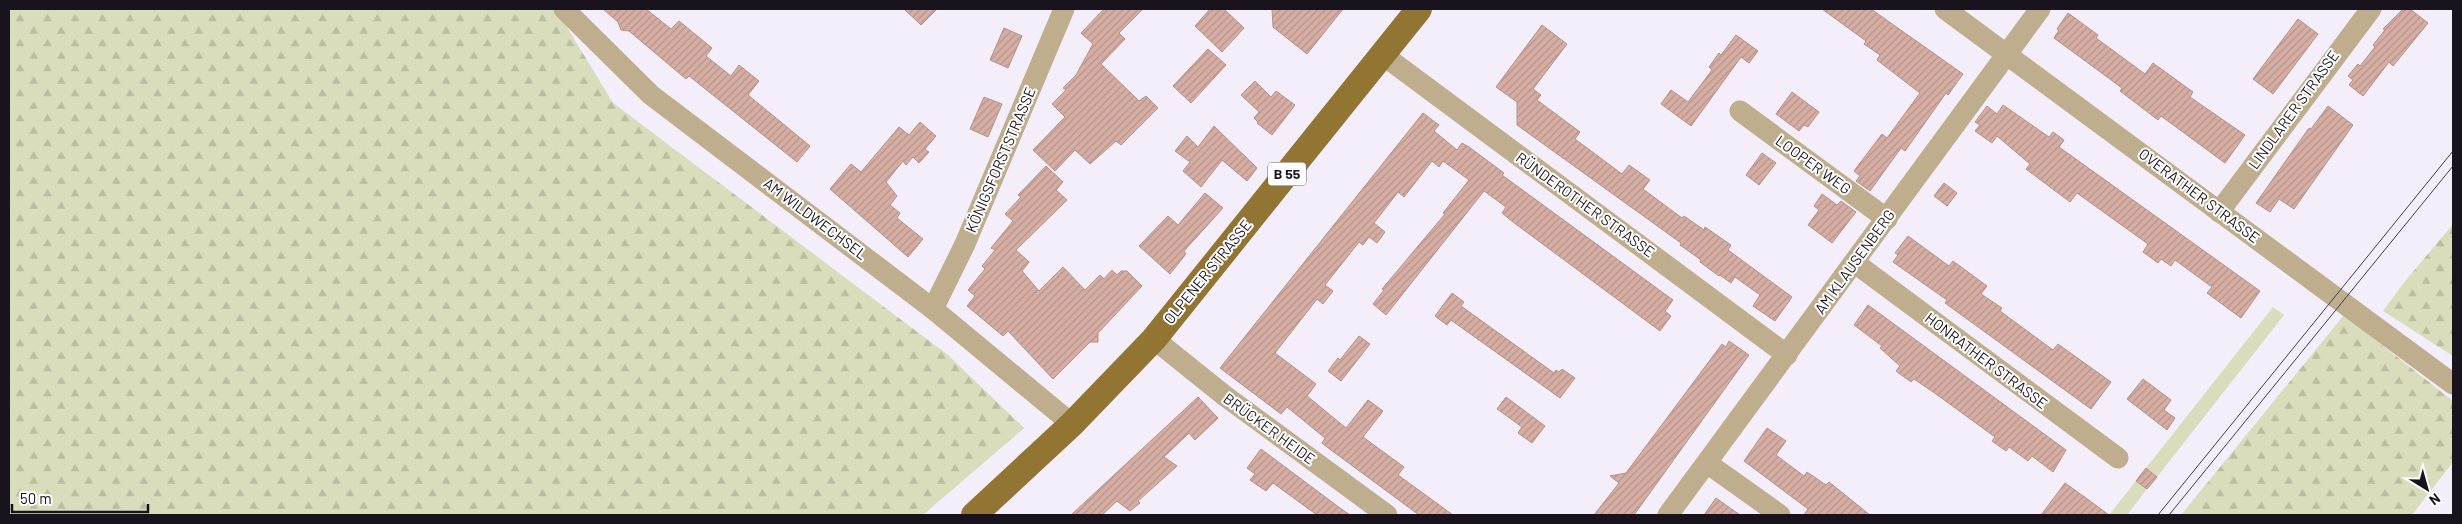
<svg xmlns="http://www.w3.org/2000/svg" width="2462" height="524" font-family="Barlow,sans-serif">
	<defs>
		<pattern id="forest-firs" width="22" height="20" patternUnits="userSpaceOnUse" patternTransform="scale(1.25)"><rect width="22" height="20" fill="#d9ddbb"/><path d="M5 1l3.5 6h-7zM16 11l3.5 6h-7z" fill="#babda0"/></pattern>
		<pattern id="building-hatch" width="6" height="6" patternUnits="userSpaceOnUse" patternTransform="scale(1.25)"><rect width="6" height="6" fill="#d5ada3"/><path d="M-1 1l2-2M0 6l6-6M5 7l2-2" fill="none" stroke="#b6948c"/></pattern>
	</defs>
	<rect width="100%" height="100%" fill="#f4eefb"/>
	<g fill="#d9ddbb">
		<polygon points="2273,307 2284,315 2157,477 2146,468"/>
		<polygon points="2136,481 2147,489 2127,515 2109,515"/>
	</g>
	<g fill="url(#forest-firs)">
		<polygon points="9,9 556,9 613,103 948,355 1024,428 923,515 9,515"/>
		<polygon points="2453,224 2453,356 2383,311 2402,285"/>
		<polygon points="2344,315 2453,401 2453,462 2412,515 2181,515"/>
	</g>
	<g fill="url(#building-hatch)" stroke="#b59288">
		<polygon points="603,9 646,9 671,29 679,21 712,48 706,56 731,76 739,65 759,81 748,95 810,146 797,162 689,76 686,79 629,31 621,30 618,22"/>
		<polygon points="904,9 937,9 921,25"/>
		<polygon points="1104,9 1143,9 1119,33 1125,39 1101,64 1139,101 1146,96 1158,108 1121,145 1116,141 1090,164 1075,150 1055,171 1033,150 1065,117 1052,104 1066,90 1063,88 1076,75 1093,44 1081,33"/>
		<polygon points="1210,9 1224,9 1244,28 1222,52 1195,26"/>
		<polygon points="1272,9 1343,9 1307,54 1273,27"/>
		<polygon points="1822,9 1871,9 1963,74 1948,95 1946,93 1905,151 1901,148 1870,191 1856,181 1860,176 1854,171 1882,134 1887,138 1920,93 1877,60 1880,55 1864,44 1866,41"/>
		<polygon points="2403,9 2410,9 2428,23 2393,66 2389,62 2363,96 2349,85 2353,80 2348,76 2358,64 2360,66 2375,47 2373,45 2385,30 2383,29"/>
		<polygon points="2068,13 2098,35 2096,38 2145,74 2153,63 2193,92 2190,97 2245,135 2225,163 2161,116 2158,120 2120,91 2122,88 2054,38 2059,30 2057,29"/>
		<polygon points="2298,19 2318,34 2273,94 2253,79"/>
		<polygon points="1542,25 1567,44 1533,89 1541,95 1537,100 1580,132 1575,139 1622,174 1629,165 1650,180 1643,189 1682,218 1684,216 1704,230 1705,227 1731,245 1728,250 1792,297 1775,321 1753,306 1760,295 1735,277 1731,283 1720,275 1719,276 1700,262 1701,260 1680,245 1681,243 1517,125 1517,102 1496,87"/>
		<polygon points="1004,28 1022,36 1008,68 990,60"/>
		<polygon points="1736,35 1758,51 1749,63 1741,57 1691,126 1661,104 1671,90 1688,102 1712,70 1709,67 1719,53 1721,55"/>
		<polygon points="1208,49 1226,65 1191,103 1173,86"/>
		<polygon points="1255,81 1271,97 1276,91 1295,105 1272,135 1257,123 1258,122 1254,118 1259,112 1241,95"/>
		<polygon points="1792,92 1819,112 1808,127 1804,125 1799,131 1776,114"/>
		<polygon points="984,97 1002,104 988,137 970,129"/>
		<polygon points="2003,105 2049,137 2053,132 2064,140 2059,147 2260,291 2241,318 2207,293 2212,287 2175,260 2171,266 2161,259 2158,263 2143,252 2148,244 2077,193 2070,202 2026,169 2030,164 1997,136 1992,143 1975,131 1980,125 1975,122 1987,106 1997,114"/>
		<polygon points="2328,106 2353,125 2294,209 2279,199 2270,212 2256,203 2309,128 2311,129"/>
		<polygon points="1423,113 1439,125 1434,131 1457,150 1462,143 1469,147 1504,173 1502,175 1673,300 1665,311 1671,316 1660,331 1513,222 1502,213 1506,207 1484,191 1386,315 1373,304 1384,290 1382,289 1445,214 1443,213 1469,180 1443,161 1439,167 1432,161 1404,197 1398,192 1374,223 1385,232 1377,243 1369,237 1363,245 1359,242 1325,285 1333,291 1323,304 1317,299 1275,353 1316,384 1307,396 1346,428 1368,400 1383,411 1363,437 1404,467 1398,475 1453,515 1419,515 1327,447 1322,443 1325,438 1287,407 1281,414 1220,368"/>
		<polygon points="920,122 936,136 925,149 929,152 919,163 913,157 906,165 903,161 886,182 897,196 890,205 900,213 897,218 923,239 908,257 830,189 851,164 861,172 899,127 909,135"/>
		<polygon points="1214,126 1257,168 1247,181 1222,160 1201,187 1183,171 1190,162 1175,151 1187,136 1198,147"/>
		<polygon points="1762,153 1776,163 1759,185 1746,175"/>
		<polygon points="1046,166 1063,182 1056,190 1067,200 1016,250 1029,262 1022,271 1039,291 1063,267 1085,290 1100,275 1104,279 1112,270 1117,275 1121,271 1127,271 1142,286 1098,333 1098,342 1090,342 1053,379 1008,331 1003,336 967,306 975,296 968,290 985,269 982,266 995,250 991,248 1013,221 1005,214 1021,197 1018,195"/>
		<polygon points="1944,183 1957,193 1947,206 1934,196"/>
		<polygon points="1205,193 1223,208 1184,251 1186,254 1170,274 1139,246 1168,216 1178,225"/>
		<polygon points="1822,194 1837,205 1841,201 1856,212 1832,243 1808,225 1819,210 1814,206"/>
		<polygon points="1908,236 1949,266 1953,261 1987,286 1981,294 2002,308 2000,311 2053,350 2058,344 2111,382 2091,409 1945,303 1947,300 1893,262 1898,255 1895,253"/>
		<polygon points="1452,293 1464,302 1461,306 1554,373 1556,370 1559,372 1562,369 1575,378 1560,398 1451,320 1447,325 1435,316"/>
		<polygon points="1868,305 2066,450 2053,472 2032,456 2028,461 2009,447 2006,451 1992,441 1995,437 1936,394 1914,379 1911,382 1896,371 1900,366 1880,348 1882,346 1854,325"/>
		<polygon points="1359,336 1370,344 1341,381 1328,371 1338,358 1340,360"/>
		<polygon points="1729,341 1749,355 1634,515 1594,515 1619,483 1610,476 1626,473 1722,344 1726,347"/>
		<polygon points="2143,379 2171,400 2164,410 2175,418 2167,430 2127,399"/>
		<polygon points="1198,397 1218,418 1195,440 1189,433 1164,457 1177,466 1138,501 1140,503 1130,511 1117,501 1102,515 1071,515"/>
		<polygon points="1506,397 1545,426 1532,443 1518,433 1522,427 1497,409"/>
		<polygon points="1767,428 1786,441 1776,455 1804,476 1807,472 1826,485 1829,482 1870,515 1804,515 1808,509 1744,461"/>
		<polygon points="1261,449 1340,508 1350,515 1317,515 1273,483 1266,491 1250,480 1255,474 1247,468"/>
		<polygon points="2146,468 2157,477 2147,489 2136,481"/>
		<polygon points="2065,483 2086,498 2109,515 2041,515"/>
		<polygon points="1716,498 1740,515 1704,515"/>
	</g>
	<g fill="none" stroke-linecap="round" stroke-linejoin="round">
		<g stroke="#beae8d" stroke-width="21">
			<polyline points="564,9 651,95 933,309 1072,424"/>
			<polyline points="1945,9 2453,384"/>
			<polyline points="1383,55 1787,355"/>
			<polyline points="1740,111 1887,219"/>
			<polyline points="2219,212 2371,9"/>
			<polyline points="1855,263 2118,458"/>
			<polyline points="933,309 965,244 1064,9"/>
			<polyline points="1154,339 1225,396 1387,515"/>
			<polyline points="1707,463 1780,515"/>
			<polyline points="1668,515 2040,9"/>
		</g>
		<polyline stroke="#927532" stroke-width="26" points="974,515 1072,424 1154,339 1419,9"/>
		<g stroke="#453f4b" stroke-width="1">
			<polyline points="2158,515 2453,151"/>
			<polyline points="2169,515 2453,166"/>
		</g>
	</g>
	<g text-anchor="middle" stroke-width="4" stroke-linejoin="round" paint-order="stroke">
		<rect fill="#fff" stroke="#5e5a62" stroke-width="1" x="1268" y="162.5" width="38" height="23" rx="4"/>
		<g font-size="14" font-weight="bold" fill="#19131e">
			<text x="1287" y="179">B 55</text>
		</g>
		<g font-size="15" fill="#19131e" stroke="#fff">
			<text transform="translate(2294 110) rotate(-54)" y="5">LINDLARER STRASSE</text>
			<text transform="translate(1001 160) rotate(-67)" y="5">KÖNIGSFORSTSTRASSE</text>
			<text transform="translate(1813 165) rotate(36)" y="5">LOOPER WEG</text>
			<text transform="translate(2199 196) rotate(37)" y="5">OVERATHER STRASSE</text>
			<text transform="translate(1585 205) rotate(36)" y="5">RÜNDEROTHER STRASSE</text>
			<text transform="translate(815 219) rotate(37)" y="5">AM WILDWECHSEL</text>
			<text transform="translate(1855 262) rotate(-54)" y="5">AM KLAUSENBERG</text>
			<text transform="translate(1208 272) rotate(-51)" y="5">OLPENER STRASSE</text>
			<text transform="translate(1986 361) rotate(37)" y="5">HONRATHER STRASSE</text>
			<text transform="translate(1269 429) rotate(36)" y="5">BRÜCKER HEIDE</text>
		</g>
	</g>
	<rect width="2462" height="524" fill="none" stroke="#19131e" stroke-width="20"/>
	<g transform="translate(2427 489) rotate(143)" stroke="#ffffff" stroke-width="4" paint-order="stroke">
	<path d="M0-4L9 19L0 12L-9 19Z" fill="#19131e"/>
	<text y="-8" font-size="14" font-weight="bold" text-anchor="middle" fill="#19131e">N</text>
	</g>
	<path d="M12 504v8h136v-8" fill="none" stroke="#19131e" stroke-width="2.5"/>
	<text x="20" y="504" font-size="15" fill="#19131e" stroke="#ffffff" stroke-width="4" paint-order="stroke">50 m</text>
</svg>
